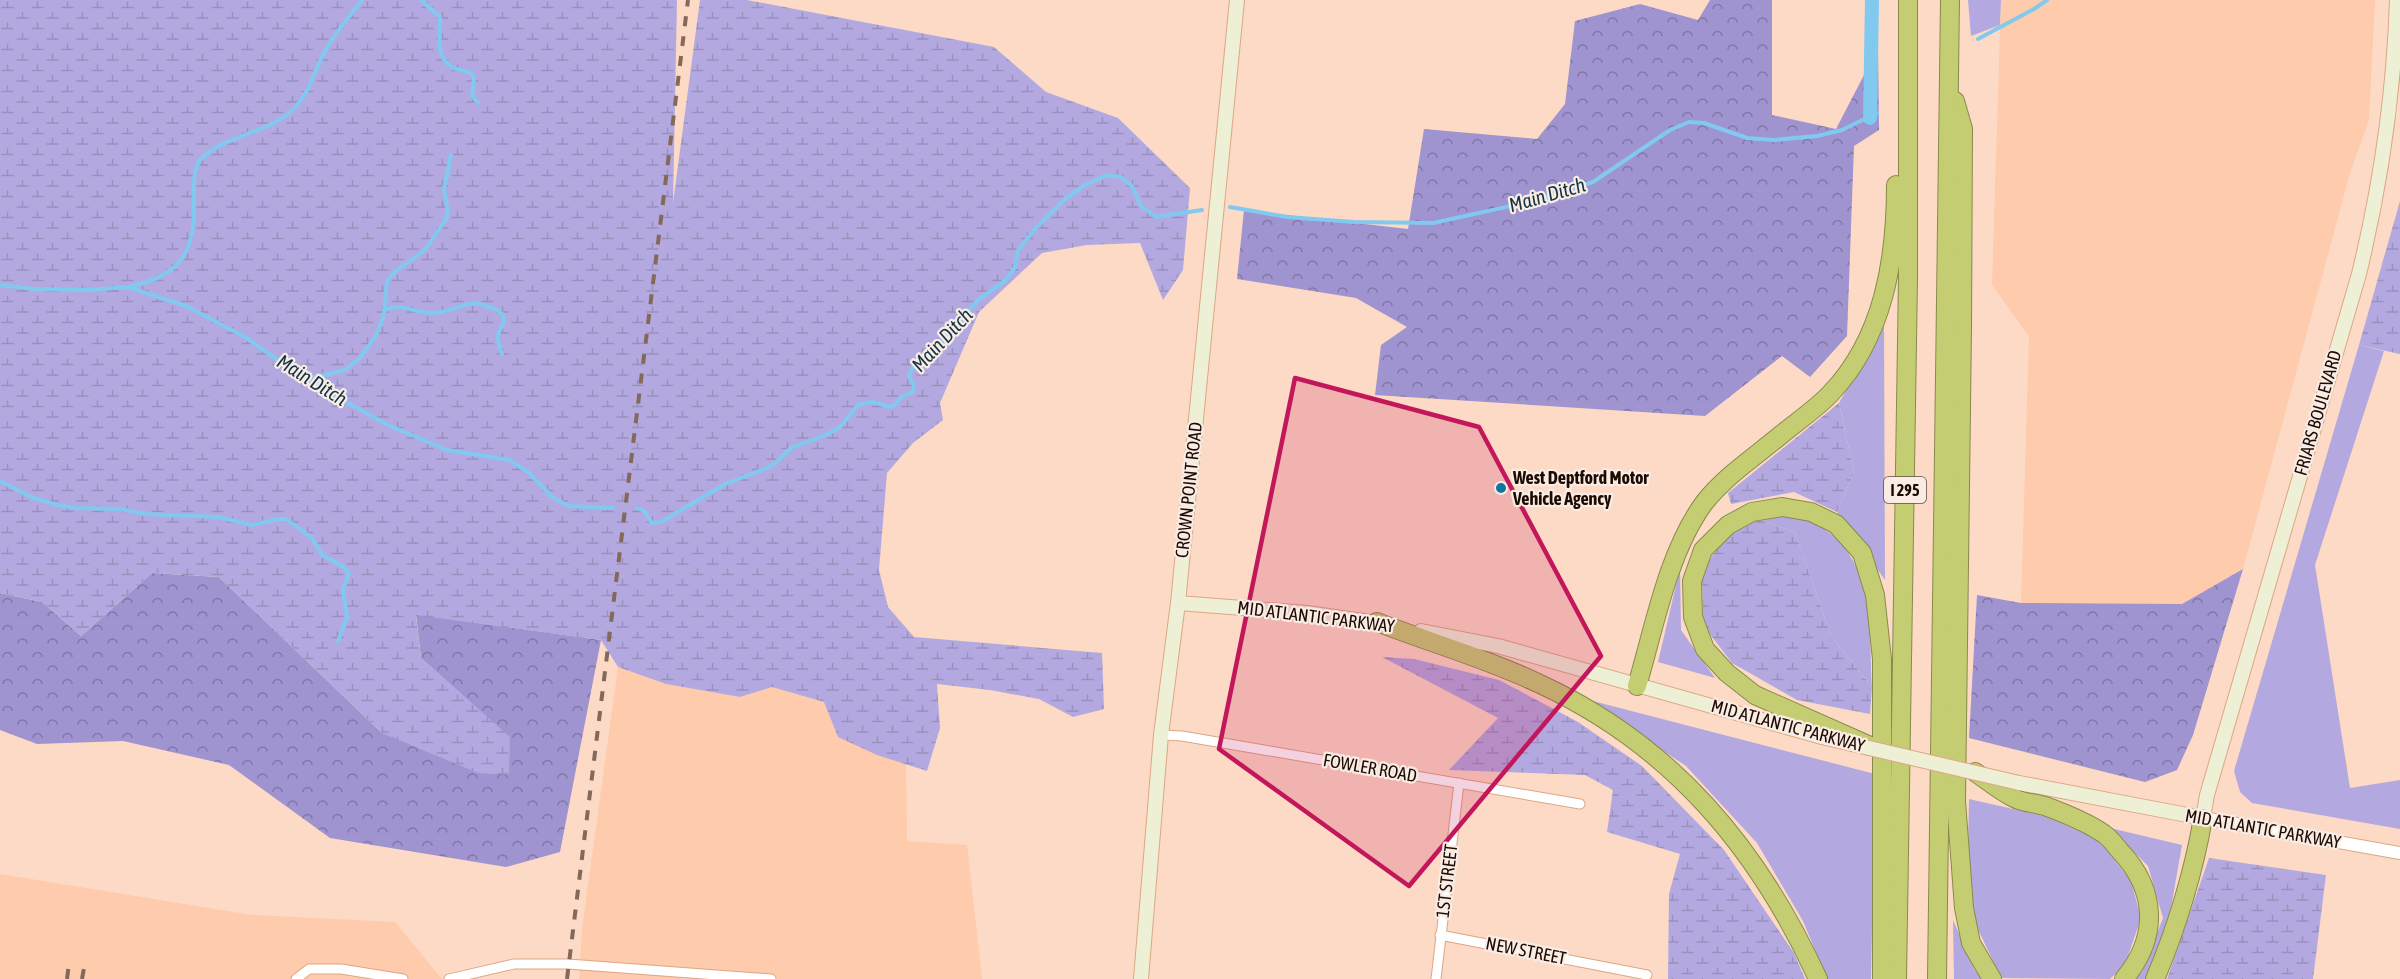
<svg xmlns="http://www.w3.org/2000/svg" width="2400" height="979" font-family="'Asap Condensed',sans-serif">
	<defs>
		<pattern id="forest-crowns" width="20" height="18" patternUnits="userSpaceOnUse" patternTransform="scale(1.5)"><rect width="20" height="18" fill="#9f93d0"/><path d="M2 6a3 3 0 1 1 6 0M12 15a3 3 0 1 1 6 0" fill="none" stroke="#8176a6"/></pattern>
		<pattern id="wetland-marsh" width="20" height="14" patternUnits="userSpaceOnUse" patternTransform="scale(1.5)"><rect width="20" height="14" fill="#b3a9e0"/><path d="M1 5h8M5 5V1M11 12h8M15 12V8" fill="none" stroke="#9a90be"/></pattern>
	</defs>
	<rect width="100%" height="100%" fill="#fcdac5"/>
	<g fill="#fecbac">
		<polygon points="2001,0 2375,0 2369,120 2350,173 2243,569 2182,604 2021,603 2029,337 1992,285"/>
		<polygon points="618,667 666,684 740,697 772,687 824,702 906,759 907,841 967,845 982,979 579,979 582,929"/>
		<polygon points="0,874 252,915 395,922 442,979 0,979"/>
	</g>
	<g fill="#b3a9e0">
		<polygon points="1968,0 2001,0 2000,25 1971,36"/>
		<polygon points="1884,322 1885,580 1837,512 1854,472 1839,403"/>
		<polygon points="2359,345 2384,351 2315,565 2350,788 2400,780 2400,829 2252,803 2240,792 2234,771"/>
		<path d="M 1789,512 C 1802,518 1820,524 1830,533 C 1876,571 1869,633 1872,687 L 1831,636 L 1795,532 L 1753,518 Z"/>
		<polygon points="1680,568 1681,630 1715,678 1658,662"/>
		<polygon points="1585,699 1875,774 1871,979 1827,979 1803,921 1757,843 1686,766"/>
		<polygon points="1969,799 2048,817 2099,840 2131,881 2141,918 2125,965 2110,979 2001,978 1976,925 1967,893"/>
		<polygon points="2110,828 2182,845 2171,908 2151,972 2146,979 2135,979 2142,972 2163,918 2148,866"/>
		<polygon points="1953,920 1974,969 1983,979 1954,979"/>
	</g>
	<g fill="url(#forest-crowns)">
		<polygon points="1710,0 1772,0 1772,115 1836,129 1878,48 1879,130 1854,146 1847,336 1810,377 1782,356 1705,416 1375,395 1381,345 1407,327 1356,298 1237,279 1244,210 1408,229 1424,129 1537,139 1565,104 1575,21 1640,4 1698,20"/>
		<polygon points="2243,569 2193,735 2177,770 2145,782 1969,738 1977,595 2021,603 2182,604"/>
		<polygon points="152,573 219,577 382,733 510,738 421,658 416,614 601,640 560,852 506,867 330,838 229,765 123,741 37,744 0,730 0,593 42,602 81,636"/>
	</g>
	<g fill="url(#wetland-marsh)">
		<polygon points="0,0 677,0 673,203 700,0 747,0 994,47 1046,92 1118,118 1190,188 1183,270 1163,300 1140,243 1087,245 1042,253 979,312 940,403 943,420 913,443 887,473 879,570 888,607 914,637 1102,653 1104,709 1073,717 1039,699 990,690 937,684 940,728 927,771 877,755 838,737 824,702 772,687 740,697 666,684 618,667 601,640 416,615 421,658 510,737 509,775 478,773 382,733 219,577 152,573 81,636 42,602 0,593"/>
		<polygon points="2400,201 2400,354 2359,345"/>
		<polygon points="1839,403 1854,472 1837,512 1794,492 1731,504 1728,493"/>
		<polygon points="1753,518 1795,532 1831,636 1872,687 1870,714 1797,700 1732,663 1703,625 1702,570 1723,541"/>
		<polygon points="1382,657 1414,659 1499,680 1578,722 1642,766 1724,850 1794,953 1805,979 1668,979 1669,894 1680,854 1607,832 1613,790 1585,775 1449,770 1498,718"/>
		<polygon points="2209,858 2326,875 2313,979 2167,979"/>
	</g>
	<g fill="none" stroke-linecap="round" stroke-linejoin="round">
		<g stroke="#81c9ef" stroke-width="4">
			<path d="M 421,0 L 440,17 C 441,33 434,57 452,67 C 458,71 465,70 471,73 L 474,78 L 472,96 L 478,103"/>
			<polyline points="1978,39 2034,9 2047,0"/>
			<polyline points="1230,207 1287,217 1354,222 1433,223 1534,201 1593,182 1670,130 1689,122 1704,123 1747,138 1774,140 1817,136 1842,130 1877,113"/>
			<polyline points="0,285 34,289 87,290 127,287 186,306 245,337 306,380 388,425 447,450 509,460 528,472 552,497 568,506 613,508"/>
			<path d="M 131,286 C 177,277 195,254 194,208 C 194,192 192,175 199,161 C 224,135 262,135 289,113 C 309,97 314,71 326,49 C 336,32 350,16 362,0"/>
			<path d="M 384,310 C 402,303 413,312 430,313 C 453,315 464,296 489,307 C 494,308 499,310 502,314 C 508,322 499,328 498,335 C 497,341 500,348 502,354"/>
			<polyline points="307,379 345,370 360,358 376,336 384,314 387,281 396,271 425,250 446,219 448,211 444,189 451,155"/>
			<polyline points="0,481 31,497 57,505 75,508 120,509 146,514 218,517 252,525 279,519 286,519 312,538 322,555 344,567 349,573 343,589 347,617 338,641"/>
			<polyline points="637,508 644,511 652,523 661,522 725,484 772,466 791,448 828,434 840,427 859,404 873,402 890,407 895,405 901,397 913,392 914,386 909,375 915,363 938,347 978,300 1006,280 1015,267 1018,250 1034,230 1065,199 1085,185 1107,175 1121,177 1132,186 1141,206 1156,217 1202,210"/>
		</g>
		<polyline stroke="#81c9ef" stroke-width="14" points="1870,118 1872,0"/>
		<defs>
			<g id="minor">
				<polyline points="1161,735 1182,736 1580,804"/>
				<polyline points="1440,935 1647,975"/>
				<polyline points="296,979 309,969 341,969 403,979"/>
				<polyline points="449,979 514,964 568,964 771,979"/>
				<polyline points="1436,979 1459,783"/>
			</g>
			<polyline id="tertiary" points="2203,818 2400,853"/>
			<g id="secondary">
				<polyline points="1178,603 1307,613 1384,624"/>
				<polyline points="1421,631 1498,646 1822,737"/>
				<path d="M 2019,783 L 2203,818 L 2207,795 L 2359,274 C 2381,184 2394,93 2397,0"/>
				<polyline points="1141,979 1161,735 1178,603 1237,0"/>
			</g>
			<g id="motorway">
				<polyline points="1955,101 1963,129 1962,329 1956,801 1964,908 1971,943 1992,979"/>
				<path d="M 1377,622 C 1431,643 1488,659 1540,684 C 1672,745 1758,848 1818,979"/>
				<path d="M 1637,686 C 1654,628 1668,552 1704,503 C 1725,476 1757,455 1782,434 C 1799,420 1817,408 1831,393 C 1884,337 1896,259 1896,185"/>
				<polyline points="1870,746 1755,695 1727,673 1705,649 1693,617 1692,581 1703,550 1728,525 1752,512 1782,507 1811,512 1836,524 1862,553 1875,595 1882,659 1882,979"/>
				<path d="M 1975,772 C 1988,781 2000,791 2014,798 C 2023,803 2035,803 2045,806 C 2064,813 2087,822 2104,834 C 2110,838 2115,845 2120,851 C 2157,890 2159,937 2124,979"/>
				<polyline points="1897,979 1908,278 1908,0"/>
				<polyline points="1937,979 1950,0"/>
				<path d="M 2155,979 C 2176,930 2194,871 2203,818"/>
			</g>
		</defs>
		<use href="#minor" stroke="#dda684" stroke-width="11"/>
		<use href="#tertiary" stroke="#dda684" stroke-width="14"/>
		<use href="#secondary" stroke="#dda684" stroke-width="16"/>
		<use href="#motorway" stroke="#8a894b" stroke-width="20"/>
		<use href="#minor" stroke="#fff" stroke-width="9"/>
		<use href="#tertiary" stroke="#fff" stroke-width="12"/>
		<use href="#secondary" stroke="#eef0d5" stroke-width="14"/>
		<use href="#motorway" stroke="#c5cd73" stroke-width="18"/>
		<g stroke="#83695b" stroke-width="4" stroke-dasharray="10 10" stroke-linecap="butt">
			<polyline points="67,979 69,964"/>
			<polyline points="82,979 84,968"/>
			<polyline points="567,979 688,0"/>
		</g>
		<defs>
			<polyline id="secondary-bridge" points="1822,737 2019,783"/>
		</defs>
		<use href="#secondary-bridge" stroke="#dda684" stroke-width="16" stroke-linecap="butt"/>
		<use href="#secondary-bridge" stroke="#eef0d5" stroke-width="14"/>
	</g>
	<path fill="#c2185b" fill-opacity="0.2" stroke="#c2185b" stroke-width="4.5" stroke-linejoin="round" d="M 1295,378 L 1479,427 L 1601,656 L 1409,886 L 1219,749 Z"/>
	<circle fill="#0d77a2" stroke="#f8ece5" stroke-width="2" cx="1501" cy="488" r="6"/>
	<g text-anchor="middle" stroke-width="4.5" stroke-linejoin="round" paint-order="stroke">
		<rect fill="#f8ece5" stroke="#5f4e45" stroke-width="1.5" x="1884" y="477" width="42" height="26" rx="4.5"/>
		<g font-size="16" font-weight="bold" fill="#1d0a01">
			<text x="1905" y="496">I 295</text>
		</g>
		<g font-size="18" fill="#1d0a01" stroke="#f8ece5">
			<text transform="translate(2318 413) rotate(-74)" y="6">FRIARS BOULEVARD</text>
			<text transform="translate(1189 490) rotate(-84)" y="6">CROWN POINT ROAD</text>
			<text transform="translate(1316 617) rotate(7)" y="6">MID ATLANTIC PARKWAY</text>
			<text transform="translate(1788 726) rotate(15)" y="6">MID ATLANTIC PARKWAY</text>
			<text transform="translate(1370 768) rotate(10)" y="6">FOWLER ROAD</text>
			<text transform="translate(2263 829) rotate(10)" y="6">MID ATLANTIC PARKWAY</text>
			<text transform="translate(1447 881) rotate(-83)" y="6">1ST STREET</text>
			<text transform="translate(1526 951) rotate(11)" y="6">NEW STREET</text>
		</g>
		<g font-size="18" font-weight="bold" fill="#1d0a01" stroke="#f8ece5" text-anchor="start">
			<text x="1513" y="484">West Deptford Motor<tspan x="1513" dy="21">Vehicle Agency</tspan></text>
		</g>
		<g font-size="20" font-style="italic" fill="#133444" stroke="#f8ece5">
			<text transform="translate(1547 195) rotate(-16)" y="7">Main Ditch</text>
			<text transform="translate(942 340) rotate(-47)" y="7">Main Ditch</text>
			<text transform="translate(312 380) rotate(32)" y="7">Main Ditch</text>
		</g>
	</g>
</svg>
